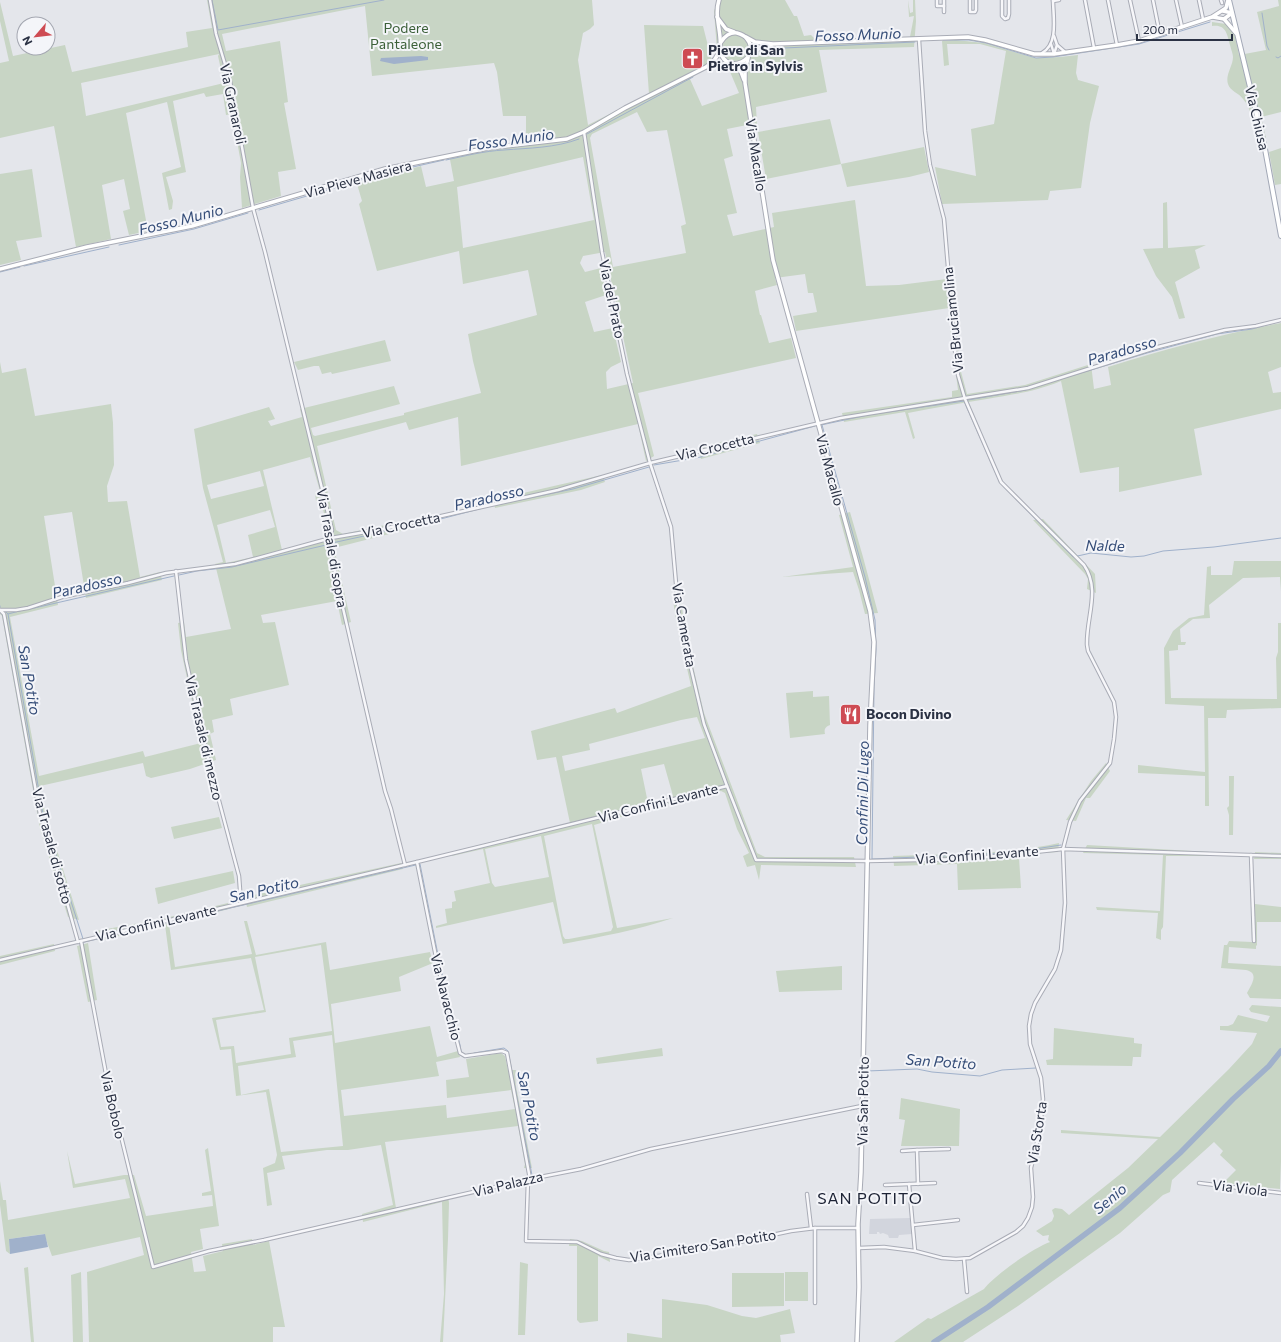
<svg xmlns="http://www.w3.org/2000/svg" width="1281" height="1342" font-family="Commissioner,sans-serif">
	<rect width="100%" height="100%" fill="#e4e6eb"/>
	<polygon fill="#d2d5dd" points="910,1218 912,1234 899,1235 898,1238 889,1238 888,1235 883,1233 880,1234 879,1232 877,1232 877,1234 869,1234 870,1219"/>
	<g fill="#c8d5c5" fill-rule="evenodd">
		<path d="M 207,0 L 592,0 L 594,25 L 590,29 L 583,33 L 578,60 L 588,125 L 649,94 L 644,25 L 703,26 L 712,62 L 690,79 L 702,106 L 739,93 L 728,67 L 717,50 L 714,11 L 718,0 L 785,0 L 794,16 L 797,16 L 804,36 L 811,35 L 816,40 L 910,37 L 914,16 L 909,17 L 908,0 L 910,13 L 913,12 L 913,0 L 915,0 L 916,21 L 914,47 L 819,50 L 827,92 L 756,107 L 757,125 L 747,125 L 727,129 L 733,156 L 724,159 L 737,213 L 727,215 L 733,236 L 774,227 L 772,213 L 855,200 L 866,286 L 899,285 L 947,279 L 949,308 L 796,331 L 793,316 L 817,312 L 813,293 L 808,293 L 805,274 L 775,278 L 777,285 L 755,291 L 760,315 L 761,315 L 769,343 L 791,338 L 796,358 L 638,393 L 654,456 L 646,461 L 638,424 L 461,466 L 458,417 L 409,430 L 406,422 L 317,446 L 336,530 L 343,534 L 399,522 L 401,531 L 334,548 L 351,622 L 342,625 L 337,601 L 261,615 L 263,623 L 275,622 L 289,685 L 230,699 L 233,715 L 212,720 L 214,732 L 210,734 L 216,760 L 190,769 L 151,778 L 146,776 L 143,763 L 40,786 L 45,812 L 79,920 L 68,917 L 40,829 L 37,812 L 2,616 L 0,614 L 0,362 L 2,373 L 26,368 L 35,416 L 111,404 L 113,423 L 114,465 L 107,486 L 108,502 L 127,501 L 140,577 L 160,572 L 162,580 L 86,598 L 72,512 L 44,516 L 58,605 L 10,617 L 39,776 L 143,751 L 145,757 L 201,743 L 181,650 L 178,623 L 184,622 L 186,637 L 231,629 L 215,564 L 223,562 L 203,488 L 194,429 L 269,407 L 275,419 L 268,421 L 271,426 L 302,417 L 300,409 L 394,386 L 400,404 L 311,428 L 313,435 L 315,436 L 404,415 L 404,413 L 481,393 L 473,361 L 468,334 L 537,315 L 528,270 L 463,284 L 459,251 L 377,271 L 359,204 L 362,201 L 357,184 L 421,166 L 426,187 L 454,181 L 449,154 L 526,142 L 526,116 L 503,116 L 497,72 L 494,63 L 372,76 L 365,6 L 222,34 L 226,51 L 280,41 L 288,102 L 284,103 L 296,169 L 278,172 L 281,196 L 242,208 L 240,177 L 241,163 L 232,114 L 226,115 L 223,94 L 206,97 L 204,93 L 173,101 L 186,172 L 166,177 L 173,201 L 172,209 L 169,210 L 162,173 L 181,167 L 167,102 L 126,113 L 148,231 L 129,235 L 123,211 L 130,209 L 124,179 L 102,185 L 111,239 L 76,247 L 54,126 L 0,138 L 0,63 L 9,61 L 0,21 L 0,2 L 13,56 L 65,45 L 72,72 L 188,47 L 186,32 L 212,28 ZM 219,54 L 218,56 L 224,83 L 86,116 L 81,83 ZM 637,112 L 647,132 L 667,130 L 686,224 L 681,226 L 686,253 L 613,267 L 590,138 L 592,134 ZM 583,157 L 594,220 L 463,248 L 457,187 ZM 605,252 L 633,383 L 607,389 L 606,372 L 611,367 L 621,362 L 613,328 L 594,332 L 585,302 L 606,295 L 601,268 L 585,272 L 580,263 L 583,256 ZM 310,457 L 320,491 L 315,493 L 316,501 L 321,500 L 327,527 L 327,537 L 282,550 L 263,470 ZM 260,471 L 264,486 L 211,499 L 207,485 ZM 270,510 L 275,527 L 248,535 L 253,557 L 226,563 L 217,525 Z"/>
		<path d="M 1278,0 L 1281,0 L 1281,112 L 1261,117 L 1266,138 L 1256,136 C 1253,124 1252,109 1243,99 C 1239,93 1230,91 1228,84 C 1225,75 1233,66 1233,57 C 1233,54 1231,49 1230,45 C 1227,34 1226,24 1212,26 L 1212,22 L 1226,24 L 1235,35 L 1239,55 L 1266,50 L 1257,12 L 1279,6 Z"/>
		<polygon points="956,40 984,43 1035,58 1060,57 1078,55 1076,73 1078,80 1099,86 1090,123 1081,188 1050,191 1048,200 942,204 935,167 976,176 971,129 994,124 1006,51 980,44 947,44 949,65 944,66 942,41"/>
		<polygon points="830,119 841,164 924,147 929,172 909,177 847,187 841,164 766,179 758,132"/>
		<polygon points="1281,148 1281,184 1275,185 1269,152"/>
		<polygon points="32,169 42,237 16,241 21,260 0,265 0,174"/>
		<polygon points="1167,202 1168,248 1206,245 1195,250 1200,268 1175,282 1185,318 1179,319 1172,297 1156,276 1143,249 1163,248 1163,203"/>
		<path d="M 1281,323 L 1281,367 L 1268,372 L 1273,393 L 1281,392 L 1281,409 L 1194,429 L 1202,475 L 1119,492 L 1119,467 L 1080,473 L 1061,381 C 1034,392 1015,394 987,399 C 960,403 934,408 908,413 L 915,438 L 913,439 L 905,412 L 844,422 L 842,413 L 952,397 L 952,391 L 958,390 L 950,328 L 957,328 L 960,368 L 967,394 L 1025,385 L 1091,364 L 1094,389 L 1111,385 L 1108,367 C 1165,349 1222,334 1281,323 Z"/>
		<polygon points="385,340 391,361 332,374 331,372 322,374 319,366 314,366 298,370 294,362"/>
		<polygon points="757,434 760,443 701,459 698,447"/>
		<polygon points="602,475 605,482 581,490 495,508 493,500"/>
		<polygon points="850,512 863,557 878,613 865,614 859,590 853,572 782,577 853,567 839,515"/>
		<polygon points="1043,519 1095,574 1096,593 1087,589 1088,579 1085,574 1033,520"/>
		<polygon points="1234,561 1281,561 1281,591 1280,577 1243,578 1209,605 1210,618 1193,619 1180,629 1181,642 1186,642 1185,645 1178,645 1178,650 1169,651 1171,698 1277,699 1276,658 1278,652 1278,623 1281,623 1281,708 1227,710 1226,718 1208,718 1209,806 1205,806 1205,776 1138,773 1138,765 1205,772 1204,706 1165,704 1164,648 1173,631 1189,618 1204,615 1207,567 1211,566 1211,575 1232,575"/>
		<path d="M 681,599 L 685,632 L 704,713 L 757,853 L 765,857 L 854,857 L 856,867 L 761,865 L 759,880 L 755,865 L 747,867 L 743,856 L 749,853 L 737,829 L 725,793 L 721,791 L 668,804 L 667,799 L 673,796 L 664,764 L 641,769 L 648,803 L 640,805 L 642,811 L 594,825 L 617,928 L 673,918 C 637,930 600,937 563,944 L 553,902 L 436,928 L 436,926 L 447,923 L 445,909 L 452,908 L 452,902 L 456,901 L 454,891 L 490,883 L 483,849 L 452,856 L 451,852 L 570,823 L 556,757 L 537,760 L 531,731 L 615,708 L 617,713 L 691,686 L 676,620 L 673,600 ZM 697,717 L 705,738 L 565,771 L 562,756 L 590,750 L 589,744 L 681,720 ZM 592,824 L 613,927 L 611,931 L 569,939 L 565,939 L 563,936 L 544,836 ZM 541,836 L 549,877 L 495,887 L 492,883 L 485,849 Z"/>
		<path d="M 813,691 L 813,697 L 829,696 L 830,725 C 825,727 824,729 825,734 L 790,738 L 786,693 Z"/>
		<polygon points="1106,763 1110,771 1090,798 1086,798 1076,821 1066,820 1091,781"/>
		<polygon points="1229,776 1234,776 1233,835 1229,835 1229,815 1227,808 1229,806"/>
		<polygon points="219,817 222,828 174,839 171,827"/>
		<path d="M 1059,843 L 1058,852 L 1042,853 L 1019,858 L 1021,888 L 958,890 L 957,864 L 894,866 L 893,856 C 948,854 1005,855 1059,843 Z"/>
		<polygon points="1087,845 1210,852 1209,856 1166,856 1163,927 1161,930 1161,940 1156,938 1158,913 1097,910 1096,907 1160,911 1163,855 1083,853"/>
		<polygon points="1255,852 1281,853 1281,859 1254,859"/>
		<polygon points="401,863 403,869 247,907 245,897"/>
		<polygon points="233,871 235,883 158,904 155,888"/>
		<path d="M 1251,899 L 1254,899 L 1255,904 L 1281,907 L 1281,922 L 1257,922 L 1257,945 L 1256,946 L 1256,949 L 1229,947 L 1228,963 L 1281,966 L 1281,999 L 1250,998 L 1247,993 C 1251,985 1260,973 1246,970 L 1221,968 L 1224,945 L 1227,945 L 1229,941 L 1252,942 Z"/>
		<path d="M 228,903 L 229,909 L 169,924 L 175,967 L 252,954 L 244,921 L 247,921 L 256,955 L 326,942 L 330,970 L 430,952 L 433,963 L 399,977 L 401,991 L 331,1004 L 335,1043 L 430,1026 L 437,1057 L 458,1051 L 460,1057 L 436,1062 L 439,1076 L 341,1090 L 344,1116 L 446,1105 L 447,1118 L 515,1109 L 511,1090 L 447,1098 L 446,1080 L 469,1077 L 466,1059 L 501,1053 L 505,1056 L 508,1070 L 516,1070 L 515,1074 L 516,1086 L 532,1168 L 524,1168 L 525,1164 L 518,1126 L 385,1142 L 396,1208 L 448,1196 L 449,1203 L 448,1239 L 443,1342 L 440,1342 L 444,1294 L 442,1202 L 363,1222 L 362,1214 L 393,1205 L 381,1145 L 348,1150 L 327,1150 L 282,1156 L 285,1169 L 267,1173 L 272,1205 L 267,1206 L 263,1168 L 275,1163 L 277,1155 L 266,1092 L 236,1096 L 231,1049 L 220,1050 L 212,1018 L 264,1010 L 251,958 L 171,970 L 165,925 L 98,941 L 96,931 L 161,919 ZM 321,945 L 332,1031 L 289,1038 L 291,1054 L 236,1063 L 234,1046 L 221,1047 L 216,1020 L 266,1012 L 255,957 ZM 332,1035 L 343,1146 L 281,1152 L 269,1089 L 241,1095 L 238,1066 L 296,1057 L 293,1041 Z"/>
		<polygon points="88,943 97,1000 88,1002 77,946"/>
		<polygon points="54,944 55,951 0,965 0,956"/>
		<polygon points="842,966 842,990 779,992 776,971"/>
		<path d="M 1252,1005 L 1281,1007 L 1281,1161 L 1280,1189 L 1223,1183 L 1236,1170 L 1220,1155 L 1223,1151 L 1214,1142 L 1172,1180 L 1170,1192 L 1163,1195 L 1120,1233 L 1018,1306 L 963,1342 L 894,1342 L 928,1318 L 931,1319 L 984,1289 C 995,1275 1033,1248 1050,1242 L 1048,1240 L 1049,1235 L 1043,1236 L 1036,1231 L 1052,1221 L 1054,1216 L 1052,1210 L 1055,1208 L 1062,1209 L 1069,1215 L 1128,1168 L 1158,1139 L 1061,1133 L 1061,1130 L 1160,1137 L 1229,1069 L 1252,1044 L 1257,1033 L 1220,1030 L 1220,1026 L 1228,1026 L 1233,1024 L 1238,1015 L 1267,1022 L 1270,1016 L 1251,1012 L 1249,1009 Z"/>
		<polygon points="1054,1028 1134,1038 1134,1043 1142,1044 1141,1057 1133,1057 1132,1066 1047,1065 1046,1060 1053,1059"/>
		<polygon points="662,1048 663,1056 597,1064 596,1058"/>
		<polygon points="901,1098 960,1109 959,1146 901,1146 905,1120 899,1119"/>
		<polygon points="208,1148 219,1226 200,1229 203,1249 191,1252 194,1272 206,1271 203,1256 223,1251 222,1244 252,1239 253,1245 269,1241 285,1327 273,1327 273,1342 89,1342 87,1272 144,1255 140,1237 52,1256 44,1234 9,1239 10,1254 6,1251 0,1205 0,1181 3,1200 6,1200 8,1220 130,1198 125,1179 73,1188 67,1151 75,1184 124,1175 134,1175 146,1216 213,1206 212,1195 202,1196 202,1193 211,1191 205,1150"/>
		<polygon points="570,1239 582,1241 604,1251 609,1252 610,1262 598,1256 598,1321 580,1323 577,1320 577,1246 569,1246"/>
		<polygon points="520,1262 528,1264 525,1335 518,1335"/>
		<polygon points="28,1267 34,1342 31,1342 24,1268"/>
		<polygon points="81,1272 83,1342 73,1342 71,1275"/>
		<rect x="785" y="1272" width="23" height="29"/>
		<polygon points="732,1273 784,1273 784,1306 732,1307"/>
		<polygon points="662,1299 707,1305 742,1316 756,1318 790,1309 795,1333 780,1335 781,1342 627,1342 627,1333 662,1338"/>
	</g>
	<g fill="#a0b1cb">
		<polygon points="421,56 428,57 428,60 394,64 380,61 381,58"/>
		<polygon points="45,1234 48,1247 10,1254 9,1239"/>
	</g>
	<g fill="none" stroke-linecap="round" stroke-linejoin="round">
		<g stroke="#a0b1cb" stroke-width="1">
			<polyline points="212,0 218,30 384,0"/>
			<polyline points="1262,13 1267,46 1269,50"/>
			<polyline points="943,40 969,40 986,43 1036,58 1053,57 1139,44 1210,22"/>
			<polyline points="755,56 760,53 784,48 915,42"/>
			<polyline points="1276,57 1278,58 1281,56"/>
			<polyline points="587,134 693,77"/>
			<path d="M 446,160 C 465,156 484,151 504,150 C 529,148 555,148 579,139"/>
			<polyline points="350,183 386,173 444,160"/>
			<polyline points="259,210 348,184"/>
			<polyline points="119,245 194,229 248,213"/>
			<polyline points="24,266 109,247"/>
			<polyline points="0,272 20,267"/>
			<polyline points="1038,386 1147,353 1217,334 1252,329 1277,322"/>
			<polyline points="968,400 1026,390"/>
			<polyline points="964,401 1000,483 1073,557 1091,553 1131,557 1144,556 1163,551 1214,547 1281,538"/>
			<polyline points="821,425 868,415 964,401"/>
			<polyline points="822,425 865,577 875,620 876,649 874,687 872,859 1009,853 1061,845"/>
			<polyline points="654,465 701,457 815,426"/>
			<polyline points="496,505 573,489 649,467"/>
			<polyline points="332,543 433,521 483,508"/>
			<polyline points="179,575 197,571 232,567 326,545"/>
			<polyline points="0,606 0,607"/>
			<polyline points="30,609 174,576"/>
			<polyline points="6,612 8,614 27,609"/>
			<polyline points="8,614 43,814 84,942 420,864 441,970 460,1045 461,1051 465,1055 469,1054"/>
			<polyline points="474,1053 504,1048 508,1051 532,1175"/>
			<polyline points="867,1071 917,1069 932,1072 980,1076 1002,1070 1036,1068"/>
		</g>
		<polyline stroke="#a0b1cb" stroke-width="5.5" points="934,1342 988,1307 1120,1208 1180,1153 1233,1099 1269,1066 1281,1051"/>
		<defs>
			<g id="street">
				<polyline points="210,0 216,34 230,81 253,208 265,252 332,530 329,543 337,582 385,791 391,809 405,865"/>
				<polyline points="937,0 937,6 944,6"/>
				<polyline points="944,0 944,12"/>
				<polyline points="970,0 970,12 975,12 976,10 976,0"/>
				<polyline points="1002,0 1002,16 1005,19 1008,18 1009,14 1009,0"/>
				<polyline points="1085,0 1094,48"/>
				<polyline points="1108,0 1117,45"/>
				<polyline points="1130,0 1139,41"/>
				<polyline points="1153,0 1160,35"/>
				<polyline points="1176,0 1182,27"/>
				<polyline points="1199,0 1203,19"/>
				<polyline points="1221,0 1222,3"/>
				<polyline points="1053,1 1059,0"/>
				<polyline points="1054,36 1057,45 1065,52"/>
				<polyline points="1051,44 1054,54 1057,45"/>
				<path d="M 1042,53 C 1059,44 1053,16 1053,0"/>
				<polyline points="584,132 602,252 627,374 650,463 671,527 679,617 704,724 727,786"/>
				<polyline points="176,571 186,660 209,763 239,876 241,903"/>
				<polyline points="0,610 16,610 28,608 62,597 128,583 166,573 235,564 254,559 331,538 383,529 558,490 650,463 841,418 1028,388 1158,347 1225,330 1256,326 1281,320"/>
				<polyline points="0,610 4,614 40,814 68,906 78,942"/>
				<polyline points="1251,855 1254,941"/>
				<polyline points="417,862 438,967 460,1053 465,1056 502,1051 507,1053 530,1179"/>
				<polyline points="81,941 107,1079 153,1267 209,1251 264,1240 530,1179 581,1169 651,1149 862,1106"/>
				<polyline points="0,960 417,862 727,786 756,860 868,861 968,859 1063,849 1281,856"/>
				<polyline points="902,1151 917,1150"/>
				<polyline points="528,1180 526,1241 577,1242 601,1254 616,1258 629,1260 672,1254 744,1241 791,1231 815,1228 858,1228"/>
				<polyline points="1199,1183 1281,1193"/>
				<polyline points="909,1184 915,1251"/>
				<polyline points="918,1184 917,1150 949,1149"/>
				<polyline points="885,1185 935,1183"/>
				<polyline points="807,1194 811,1228"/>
				<polyline points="913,1225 958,1220"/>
				<polyline points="815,1228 815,1303"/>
				<path d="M 859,1248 L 884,1247 L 915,1251 L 942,1258 L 956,1259 L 970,1258 L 1016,1232 L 1023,1226 L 1028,1218 L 1032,1207 L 1033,1197 L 1031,1168 L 1040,1129 L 1043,1099 L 1041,1078 L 1030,1044 L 1029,1026 L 1031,1014 L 1035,1003 L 1055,969 L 1061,950 L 1065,903 L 1063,849 L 1070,822 L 1080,801 L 1110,763 L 1114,739 L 1116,717 L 1114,702 L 1088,651 L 1087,645 C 1086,617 1101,590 1084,565 L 1001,482 L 965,399 L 958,375 L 955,351 L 944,219 L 930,165 L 925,131 L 919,40"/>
				<polyline points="964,1259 967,1292"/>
			</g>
			<g id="secondary">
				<polyline points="1223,11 1232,13 1224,19"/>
				<polyline points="717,17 726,29 734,32"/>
				<polyline points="1213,17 1224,19 1236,33"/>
				<polyline points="746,37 755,42 773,44 968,37 985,40 1034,54 1054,54 1117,45 1139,41 1212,17 1226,8 1228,0"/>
				<path d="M 720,51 C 727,77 762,58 747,39 C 745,36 741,34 737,33 C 730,32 725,36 721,42"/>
				<polyline points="750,54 760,48 771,45"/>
				<polyline points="748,58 745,70 745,83 773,260 870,611 874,642 870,725 861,1172 858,1224 859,1287 857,1342"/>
				<polyline points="733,64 741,72 744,80"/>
				<polyline points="709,67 729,63"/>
				<path d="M 0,269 L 87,247 L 192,226 L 385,169 L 488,148 L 567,139 L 584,132 L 625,108 L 706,67 C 734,49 711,25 719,0"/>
			</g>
			<polyline id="primary" points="1229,0 1265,149 1281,236"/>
		</defs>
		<use href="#street" stroke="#a9acb6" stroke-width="4.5"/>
		<use href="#secondary" stroke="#a9acb6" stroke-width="5.5"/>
		<use href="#primary" stroke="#a3a9b7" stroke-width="6"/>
		<use href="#street" stroke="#f7f7fa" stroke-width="2.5"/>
		<use href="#secondary" stroke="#fff" stroke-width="3.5"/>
		<use href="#primary" stroke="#fff" stroke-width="4"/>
	</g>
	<defs>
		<symbol id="church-square" viewBox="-11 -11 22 22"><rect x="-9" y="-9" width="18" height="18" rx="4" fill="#ce4b53" stroke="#f4f5f9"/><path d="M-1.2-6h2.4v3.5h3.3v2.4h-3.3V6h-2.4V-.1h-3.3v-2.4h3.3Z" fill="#fff"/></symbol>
		<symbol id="restaurant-square" viewBox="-11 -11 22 22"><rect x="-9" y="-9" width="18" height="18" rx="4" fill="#ce4b53" stroke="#f4f5f9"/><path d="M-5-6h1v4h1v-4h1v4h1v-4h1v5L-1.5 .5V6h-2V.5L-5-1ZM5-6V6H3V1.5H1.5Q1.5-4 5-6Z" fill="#fff"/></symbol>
	</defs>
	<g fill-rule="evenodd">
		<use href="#church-square" x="680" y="46" width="25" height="25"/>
		<use href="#restaurant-square" x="838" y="702" width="25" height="25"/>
	</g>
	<g text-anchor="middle" stroke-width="4" stroke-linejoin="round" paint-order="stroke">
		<g font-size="14" fill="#3c6039" stroke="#f4f5f9">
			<text x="406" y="33">Podere<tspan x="406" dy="16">Pantaleone</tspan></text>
		</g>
		<g font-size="14" font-weight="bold" fill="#2b3244" stroke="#f4f5f9" text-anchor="start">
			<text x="708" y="55">Pieve di San<tspan x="708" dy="16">Pietro in Sylvis</tspan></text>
			<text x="866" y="719">Bocon Divino</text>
		</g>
		<g font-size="14" fill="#2b3244" stroke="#f4f5f9">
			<text transform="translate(233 104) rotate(78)" y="5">Via Granaroli</text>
			<text transform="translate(1257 118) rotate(77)" y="5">Via Chiusa</text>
			<text transform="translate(756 155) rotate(81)" y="5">Via Macallo</text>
			<text transform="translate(358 179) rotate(-15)" y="5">Via Pieve Masiera</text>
			<text transform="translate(612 299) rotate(78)" y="5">Via del Prato</text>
			<text transform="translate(953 320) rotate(-96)" y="5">Via Bruciamolina</text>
			<text transform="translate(715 447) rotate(-13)" y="5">Via Crocetta</text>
			<text transform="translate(830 470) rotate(75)" y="5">Via Macallo</text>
			<text transform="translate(401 525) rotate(-12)" y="5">Via Crocetta</text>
			<text transform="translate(332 548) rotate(80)" y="5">Via Trasale di sopra</text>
			<text transform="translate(684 625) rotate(80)" y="5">Via Camerata</text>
			<text transform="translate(204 738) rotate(77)" y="5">Via Trasale di mezzo</text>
			<text transform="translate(658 803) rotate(-14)" y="5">Via Confini Levante</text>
			<text transform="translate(52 846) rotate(75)" y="5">Via Trasale di sotto</text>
			<text transform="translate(977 855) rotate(-4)" y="5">Via Confini Levante</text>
			<text transform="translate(156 923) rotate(-13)" y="5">Via Confini Levante</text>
			<text transform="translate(446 997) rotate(76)" y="5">Via Navacchio</text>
			<text transform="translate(863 1101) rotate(-89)" y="5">Via San Potito</text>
			<text transform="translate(113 1105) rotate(77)" y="5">Via Bobolo</text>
			<text transform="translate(1037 1133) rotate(-81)" y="5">Via Storta</text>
			<text transform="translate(508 1184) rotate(-13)" y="5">Via Palazza</text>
			<text transform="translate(1240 1188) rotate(7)" y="5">Via Viola</text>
			<text transform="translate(703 1246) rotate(-9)" y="5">Via Cimitero San Potito</text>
		</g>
		<g font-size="15" font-style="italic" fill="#354d78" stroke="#f4f5f9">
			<text transform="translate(858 35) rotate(-2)" y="5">Fosso Munio</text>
			<text transform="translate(511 140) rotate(-8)" y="5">Fosso Munio</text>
			<text transform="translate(181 220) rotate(-14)" y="5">Fosso Munio</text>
			<text transform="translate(1122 351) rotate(-16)" y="5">Paradosso</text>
			<text transform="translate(489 498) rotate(-13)" y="5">Paradosso</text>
			<text transform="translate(1105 546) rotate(1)" y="5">Nalde</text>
			<text transform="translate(87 586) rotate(-13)" y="5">Paradosso</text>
			<text transform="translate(29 680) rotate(80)" y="5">San Potito</text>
			<text transform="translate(863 793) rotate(-89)" y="5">Confini Di Lugo</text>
			<text transform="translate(264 890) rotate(-13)" y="5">San Potito</text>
			<text transform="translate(941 1062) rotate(4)" y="5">San Potito</text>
			<text transform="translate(529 1106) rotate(79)" y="5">San Potito</text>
			<text transform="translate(1110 1199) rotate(-40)" y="5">Senio</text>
		</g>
		<g font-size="16" letter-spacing="1" fill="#1d2335" stroke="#f4f5f9">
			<text x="870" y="1204">SAN POTITO</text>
		</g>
	</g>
	<g transform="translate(36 36) rotate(242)"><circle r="19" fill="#f4f5f9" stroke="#a4a7b1"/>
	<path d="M0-3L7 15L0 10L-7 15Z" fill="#ce4b53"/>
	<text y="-6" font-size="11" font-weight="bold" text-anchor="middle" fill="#2b3244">N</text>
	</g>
	<path d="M1137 34v6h95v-6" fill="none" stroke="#2b3244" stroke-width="2"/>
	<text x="1143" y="34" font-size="12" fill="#2b3244" stroke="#f4f5f9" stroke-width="3" paint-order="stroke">200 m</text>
</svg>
